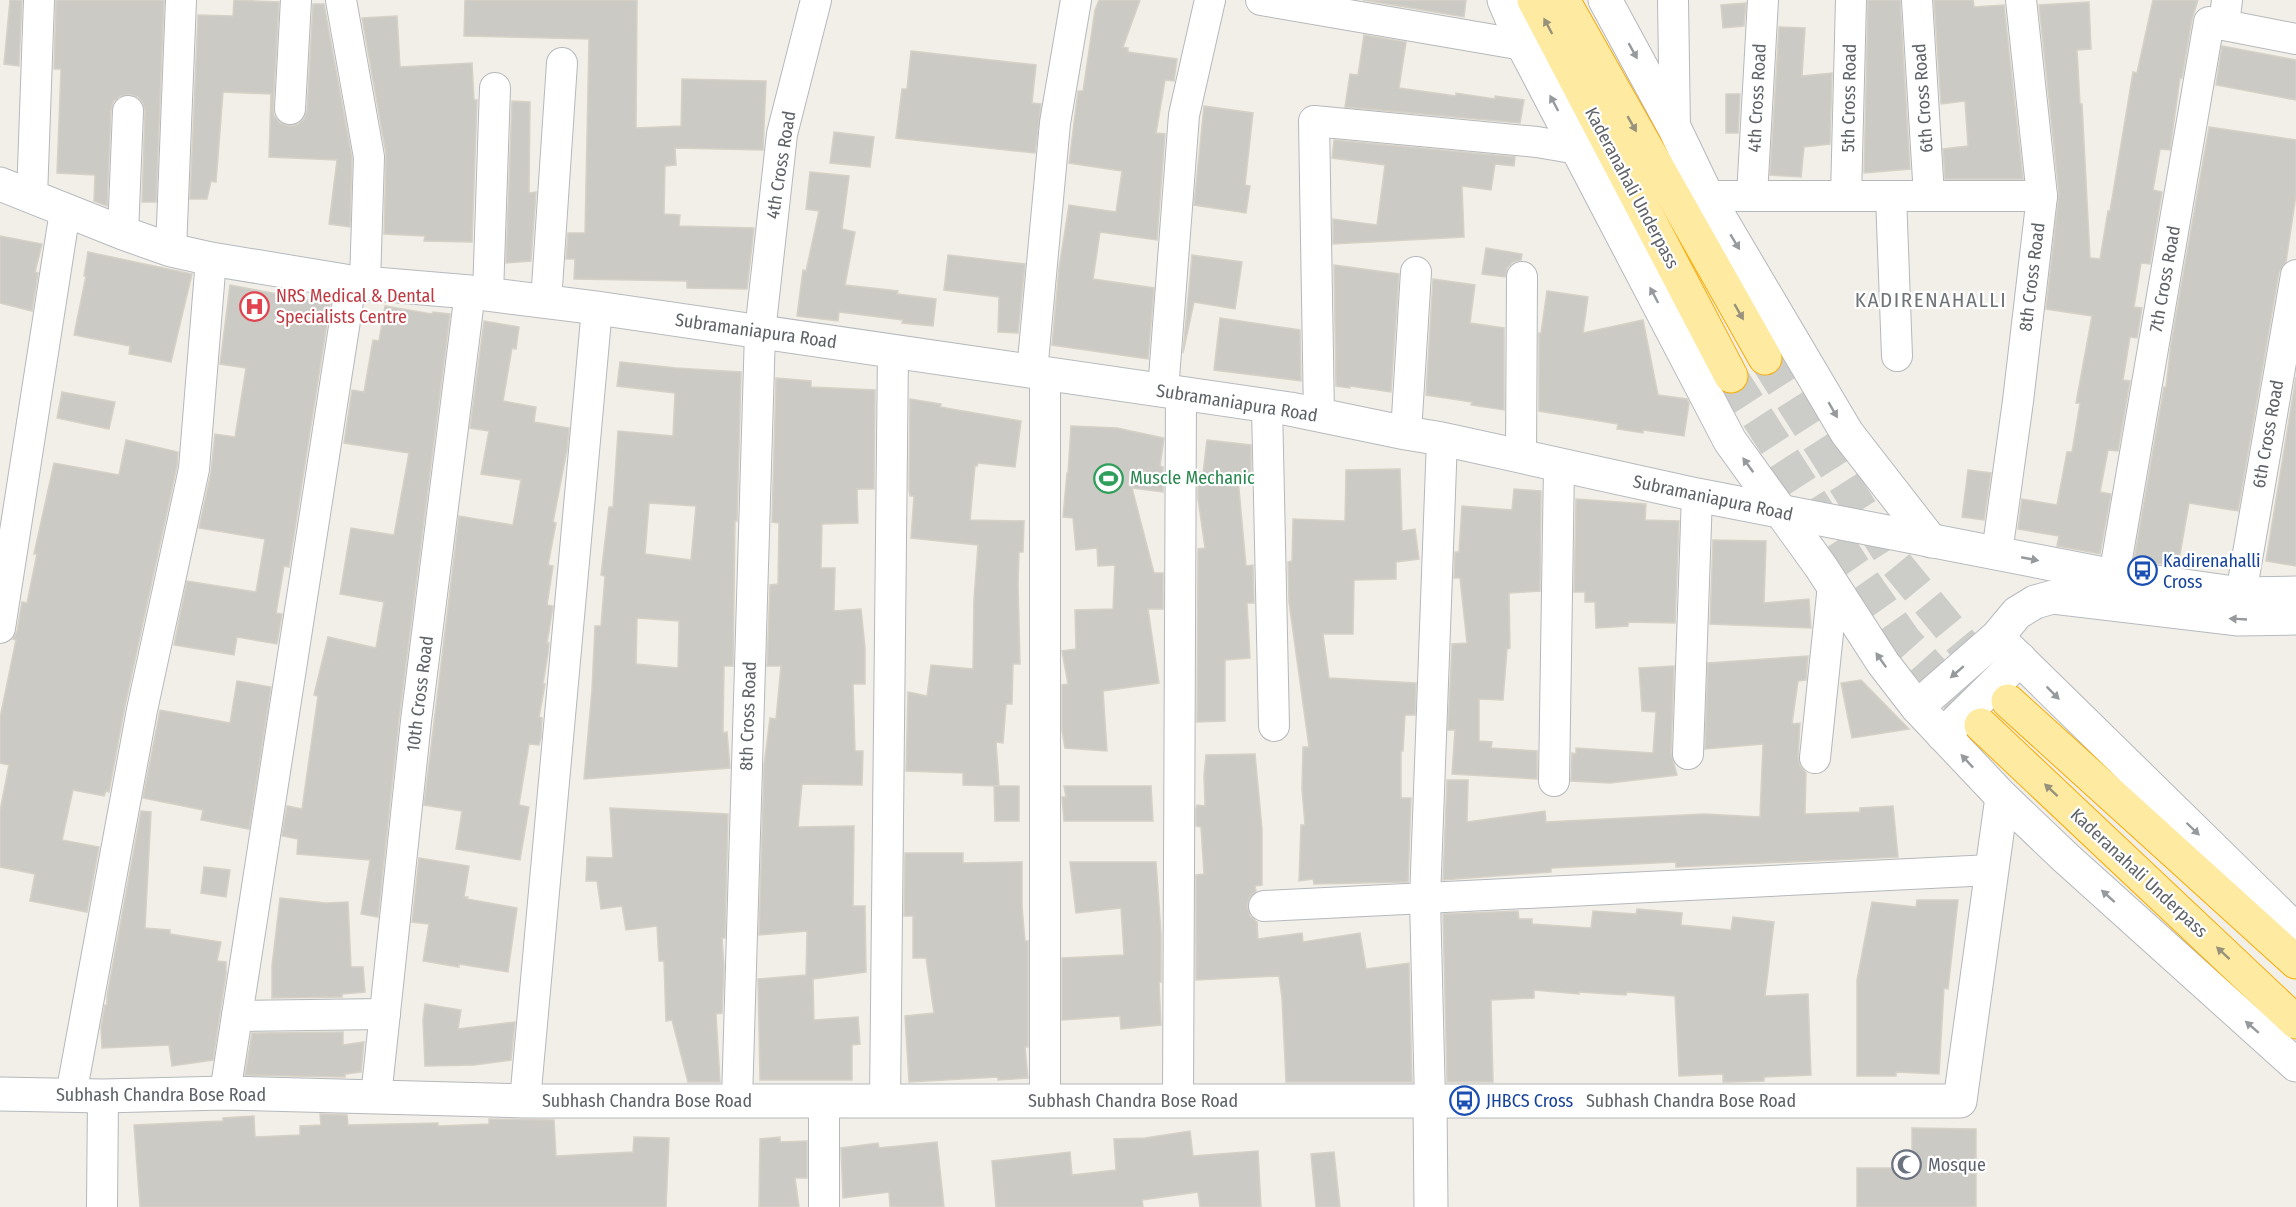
<svg xmlns="http://www.w3.org/2000/svg" width="2296" height="1207" font-family="'Fira Sans Condensed',sans-serif">
	<rect width="100%" height="100%" fill="#f1efe8"/>
	<g fill="#cccac5" stroke="#d6d1c6" stroke-width="1.5" fill-rule="evenodd">
		<polygon points="10,0 22,0 19,66 4,64"/>
		<polygon points="56,0 164,0 156,202 142,202 145,111 143,103 138,97 129,94 120,96 113,102 111,110 107,206 94,201 95,175 57,173 61,69 54,69"/>
		<polygon points="234,0 279,2 273,109 274,116 280,123 290,126 298,124 304,119 307,111 313,4 324,4 352,158 350,227 329,224 337,160 269,157 271,94 223,92 216,182 211,181 207,199 190,199 198,15 233,16"/>
		<polygon points="465,0 637,0 636,128 681,126 682,79 766,81 763,150 675,148 676,165 665,166 664,214 680,215 679,226 754,228 747,289 687,288 687,281 574,279 575,259 566,259 568,233 585,233 589,39 464,36"/>
		<polygon points="1099,0 1140,0 1123,47 1128,48 1128,52 1177,59 1174,81 1165,80 1156,133 1165,134 1157,240 1100,232 1093,279 1154,288 1148,359 1052,345 1059,268 1069,205 1116,212 1122,171 1069,163 1078,91 1083,91 1095,10"/>
		<polygon points="1363,0 1466,0 1464,17"/>
		<polygon points="1868,0 1900,0 1910,169 1864,173"/>
		<polygon points="1934,0 1973,0 1974,7 2004,5 2023,179 1945,179 1943,149 1968,146 1965,101 1941,104"/>
		<polygon points="2153,0 2198,0 2192,19 2182,78 2180,78 2170,150 2160,149 2153,190 2162,192 2150,264 2141,263 2134,307 2142,308 2137,338 2130,337 2123,380 2130,381 2118,451 2108,450 2100,492 2111,494 2100,554 2057,546 2059,536 2018,529 2022,499 2057,505 2067,452 2072,452 2080,403 2076,403 2092,316 2046,309 2059,194 2039,5 2089,2 2091,49 2077,50 2080,104 2082,104 2090,258 2100,259 2108,211 2110,211 2133,72 2137,73"/>
		<polygon points="1746,3 1744,26 1723,28 1721,5"/>
		<polygon points="397,16 400,67 472,63 474,100 477,100 472,242 424,241 425,236 384,234 386,154 362,18"/>
		<polygon points="1779,27 1805,28 1802,76 1832,73 1830,144 1804,147 1801,177 1770,175"/>
		<polygon points="1364,35 1406,42 1399,88 1456,96 1456,93 1495,99 1495,96 1524,100 1520,123 1345,107 1350,74 1358,75"/>
		<polygon points="2222,46 2296,60 2296,100 2216,85"/>
		<polygon points="911,51 1036,65 1032,103 1041,104 1035,153 896,138 902,89 907,89"/>
		<polygon points="1726,94 1740,94 1738,133 1726,133"/>
		<polygon points="512,101 530,102 529,193 536,192 531,261 506,263"/>
		<polygon points="1204,106 1253,113 1245,185 1250,186 1246,213 1194,205"/>
		<polygon points="2209,127 2296,140 2296,195 2286,262 2279,272 2238,511 2189,503 2178,566 2134,560 2164,387 2166,387 2171,344"/>
		<polygon points="834,132 874,137 870,167 830,163"/>
		<polygon points="1334,140 1515,157 1514,166 1495,164 1491,190 1462,186 1464,237 1333,244 1333,219 1377,225 1385,165 1332,158"/>
		<polygon points="810,172 849,176 842,229 855,232 845,285 898,291 897,294 936,299 933,326 902,323 903,320 839,312 838,321 797,316 803,270 806,271 819,211 806,209"/>
		<polygon points="0,236 42,244 35,272 38,273 32,311 0,303"/>
		<polygon points="1486,248 1522,254 1521,260 1513,262 1507,268 1505,277 1482,274"/>
		<polygon points="88,252 192,274 171,362 129,354 130,346 74,335 86,276 84,276"/>
		<polygon points="948,255 1025,264 1018,333 998,332 999,297 944,290"/>
		<polygon points="1192,255 1242,262 1235,309 1194,302 1183,353"/>
		<polygon points="1334,265 1399,274 1391,392 1350,386 1350,388 1336,386"/>
		<polygon points="1433,279 1475,285 1470,323 1504,328 1504,410 1471,405 1472,402 1426,395"/>
		<polygon points="230,285 330,304 289,567 284,566 276,613 282,614 277,644 237,637 234,655 174,645 187,581 256,592 265,539 199,528 211,472 215,434 235,437 246,368 220,364"/>
		<polygon points="1547,291 1588,297 1583,333 1643,320 1658,395 1687,399 1689,403 1684,436 1643,430 1643,433 1617,429 1618,424 1539,411 1539,333 1541,333"/>
		<polygon points="385,306 432,314 433,312 450,314 399,719 378,917 361,914 370,860 297,854 298,839 282,836 287,806 302,809 318,696 314,695 328,637 376,648 384,602 340,594 351,528 394,535 409,453 344,443 352,390 364,392 373,340 379,341"/>
		<polygon points="1220,318 1300,330 1301,381 1214,370"/>
		<polygon points="484,321 519,327 516,349 512,348 503,401 536,407 534,422 569,428 567,450 553,522 556,523 548,565 553,566 547,605 553,606 547,643 549,643 548,653 543,684 545,684 539,717 542,718 541,737 539,745 529,744 519,805 529,807 520,860 456,849 462,811 424,805 459,516 513,525 521,480 481,474 489,431 470,428"/>
		<path d="M 620,362 L 676,368 L 741,372 L 741,375 L 737,521 L 735,521 L 733,666 L 724,666 L 723,733 L 727,732 L 730,768 L 584,779 L 592,690 L 595,626 L 601,626 L 605,576 L 601,575 L 609,507 L 613,507 L 618,431 L 673,436 L 675,393 L 617,386 ZM 649,503 L 696,506 L 691,560 L 645,554 ZM 637,618 L 679,621 L 678,668 L 636,664 Z"/>
		<polygon points="2296,377 2296,566 2266,561"/>
		<polygon points="776,378 811,381 811,387 875,390 874,489 857,489 858,523 822,524 821,568 835,568 834,611 861,609 865,648 865,684 853,684 855,751 863,751 862,785 802,784 798,827 854,826 853,906 865,906 866,972 813,979 814,1020 858,1017 860,1044 852,1045 852,1080 760,1080 758,979 806,975 807,931 759,935 764,765 770,718 776,719 781,666 767,666 770,585 778,584 779,523 772,522"/>
		<polygon points="62,392 115,402 109,429 57,418"/>
		<polygon points="910,399 941,404 940,407 1021,421 1015,467 978,463 977,466 975,466 970,520 1024,521 1023,552 1019,552 1018,585 1020,664 1013,664 1012,704 1006,704 1003,743 996,742 999,786 963,785 963,773 906,771 908,692 927,696 931,665 973,669 974,599 978,545 911,538 914,496 910,496 909,490"/>
		<polygon points="1071,426 1117,428 1164,438 1160,466 1163,467 1163,492 1132,488 1154,573 1163,573 1163,609 1148,609 1159,683 1103,691 1107,751 1065,748 1062,730 1062,685 1068,684 1062,651 1076,649 1075,610 1113,609 1115,565 1098,566 1097,548 1076,550 1073,518 1063,517 1067,473 1068,473"/>
		<polygon points="126,440 178,452 177,466 125,706 109,792 106,791 104,796 73,790 62,840 99,847 87,912 30,901 35,874 0,867 0,811 9,765 0,763 0,718 16,640 13,639 17,631 22,602 27,603 37,554 34,554 54,463 119,475"/>
		<polygon points="1207,440 1251,445 1251,479 1238,478 1246,566 1253,565 1254,603 1247,603 1250,658 1225,660 1225,721 1197,722 1198,549 1205,548 1198,499 1198,472 1203,473"/>
		<polygon points="1400,469 1402,531 1415,529 1419,559 1396,562 1396,579 1354,580 1353,634 1323,634 1329,678 1416,683 1415,715 1405,715 1403,751 1401,751 1401,798 1411,798 1408,882 1314,884 1313,879 1299,881 1301,825 1305,825 1302,789 1303,747 1309,747 1289,602 1288,562 1292,561 1293,519 1345,521 1346,470"/>
		<polygon points="1968,470 1991,473 1984,520 1962,517"/>
		<polygon points="1514,489 1541,491 1540,591 1509,593 1510,648 1507,649 1503,700 1479,699 1479,741 1492,742 1491,748 1537,751 1537,779 1452,774 1455,730 1448,730 1452,644 1467,643 1460,578 1454,578 1455,552 1459,552 1462,506 1512,510"/>
		<polygon points="1576,499 1646,504 1645,520 1679,521 1675,623 1628,622 1628,626 1596,628 1595,602 1585,602 1585,592 1574,592"/>
		<polygon points="1713,540 1766,541 1764,603 1809,599 1811,628 1710,624"/>
		<polygon points="1808,656 1806,680 1798,681 1792,724 1800,723 1798,757 1800,766 1806,773 1805,814 1860,812 1860,808 1893,806 1898,857 1676,867 1676,862 1551,868 1551,872 1443,880 1447,780 1468,780 1467,822 1545,811 1546,822 1704,814 1760,817 1763,744 1705,749 1708,663"/>
		<polygon points="1674,666 1671,753 1677,775 1610,783 1571,781 1572,753 1576,754 1576,748 1653,753 1656,712 1642,711 1639,668"/>
		<polygon points="1861,680 1909,729 1852,738 1841,683"/>
		<polygon points="237,681 271,687 249,829 201,820 203,810 143,798 160,710 230,723"/>
		<polygon points="1255,754 1262,829 1262,885 1255,886 1256,891 1249,898 1247,906 1250,916 1257,922 1258,939 1302,933 1303,942 1360,933 1366,969 1409,963 1412,1082 1286,1082 1282,998 1279,976 1196,980 1196,875 1204,874 1201,827 1196,826 1196,809 1197,805 1205,806 1204,776 1206,755"/>
		<polygon points="994,786 1019,786 1019,821 995,821"/>
		<polygon points="1064,786 1151,786 1153,821 1064,821 1062,797 1066,797"/>
		<polygon points="610,808 728,814 725,938 722,938 724,967 722,1013 716,1014 720,1082 688,1082 672,1020 666,1021 664,961 659,961 657,926 626,930 622,906 601,909 597,881 586,881 587,857 613,858"/>
		<polygon points="141,811 151,812 145,928 170,930 170,934 221,942 217,961 226,962 226,974 213,1060 172,1066 169,1045 102,1048 101,1027 105,1005 107,1005 107,996"/>
		<polygon points="905,853 963,853 963,863 1022,862 1022,907 1025,941 1028,941 1028,1047 1025,1047 1028,1078 998,1080 998,1077 909,1082 905,1016 934,1013 926,958 913,958 913,916 904,916"/>
		<polygon points="419,858 469,866 464,897 468,897 467,899 517,908 508,972 459,964 459,967 423,961 429,924 412,922"/>
		<polygon points="1070,862 1156,862 1161,934 1161,982 1159,982 1161,1025 1121,1029 1120,1016 1062,1020 1062,958 1124,955 1121,908 1076,913"/>
		<polygon points="204,867 230,870 226,897 201,893"/>
		<polygon points="280,898 326,903 348,902 351,967 363,967 365,992 342,994 342,997 272,998 272,966"/>
		<polygon points="1917,900 1958,900 1948,989 1944,988 1939,1074 1896,1072 1896,1076 1857,1076 1857,980 1872,902 1916,907"/>
		<polygon points="1637,909 1682,913 1681,925 1731,930 1733,917 1774,922 1765,996 1808,994 1811,1075 1764,1077 1764,1081 1731,1082 1723,1082 1723,1074 1679,1076 1675,996 1627,992 1626,995 1579,992 1579,994 1534,990 1534,998 1491,1000 1493,1082 1447,1082 1443,914 1518,911 1519,919 1532,919 1532,924 1591,928 1593,911 1636,914"/>
		<polygon points="425,1004 461,1010 458,1029 515,1022 511,1060 474,1065 425,1066 423,1020"/>
		<polygon points="343,1032 343,1045 364,1042 361,1072 345,1074 345,1077 245,1075 252,1033"/>
		<polygon points="320,1114 347,1115 348,1125 438,1123 438,1126 489,1124 489,1119 554,1120 556,1156 633,1152 634,1137 669,1138 666,1207 140,1207 134,1125 223,1121 223,1118 254,1116 255,1137 300,1135 300,1126 321,1125"/>
		<polygon points="1912,1128 1976,1129 1976,1207 1857,1207 1857,1168 1912,1168"/>
		<polygon points="1190,1131 1193,1156 1258,1151 1261,1207 1200,1207 1198,1192 1142,1200 1143,1207 996,1207 992,1161 1070,1152 1072,1175 1116,1170 1114,1139 1145,1138"/>
		<polygon points="780,1137 780,1142 807,1141 807,1178 795,1178 799,1207 759,1207 760,1139"/>
		<polygon points="937,1142 944,1207 890,1207 889,1192 843,1198 841,1148 878,1143 879,1148"/>
		<polygon points="1334,1152 1340,1207 1316,1207 1311,1154"/>
	</g>
	<g fill="none" stroke-linecap="round" stroke-linejoin="round">
		<g stroke="#ccccc8" stroke-width="33" stroke-dasharray="33 16" stroke-linecap="butt">
			<polyline points="1765,358 1894,561 1992,680"/>
			<polyline points="1731,376 1853,566 1905,640 1981,725"/>
		</g>
		<defs>
			<g id="minor">
				<polyline points="341,0 369,157 365,282"/>
				<polyline points="1261,0 1523,45"/>
				<polyline points="1673,0 1675,129"/>
				<polyline points="1917,0 1929,196"/>
				<polyline points="2224,25 2296,39"/>
				<polyline points="290,109 296,0"/>
				<polyline points="1707,196 2042,196"/>
				<polyline points="1752,196 1763,0"/>
				<polyline points="1846,196 1851,0"/>
				<polyline points="1891,196 1897,356"/>
				<polyline points="32,197 39,0"/>
				<polyline points="123,233 128,111"/>
				<polyline points="171,250 181,0"/>
				<polyline points="488,294 495,88"/>
				<polyline points="546,302 562,63"/>
				<polyline points="1032,372 1055,123 1076,0"/>
				<polyline points="1045,374 1045,1100"/>
				<polyline points="1163,391 1184,115 1210,0"/>
				<polyline points="1267,406 1274,726"/>
				<polyline points="1319,415 1314,121 1537,142 1578,149"/>
				<polyline points="1406,433 1416,272"/>
				<polyline points="1521,457 1522,277"/>
				<polyline points="1997,553 2018,401 2042,196 2021,0"/>
				<polyline points="2114,576 2209,22 2224,25 2227,0"/>
				<polyline points="2241,594 2296,275"/>
				<polyline points="0,628 65,211"/>
				<polyline points="1688,754 1697,495"/>
				<polyline points="1815,758 1833,585"/>
				<polyline points="1554,781 1559,466"/>
				<polyline points="1264,906 1991,870"/>
				<polyline points="237,1016 385,1014"/>
				<polyline points="225,1093 351,282"/>
				<polyline points="71,1095 142,710 194,469 211,259"/>
				<polyline points="376,1097 416,721 470,292"/>
				<polyline points="737,1100 760,332 782,134 816,0"/>
				<polyline points="824,1100 824,1207"/>
				<polyline points="525,1101 597,308"/>
				<polyline points="885,1101 893,352"/>
				<polyline points="1178,1101 1181,394"/>
				<polyline points="1430,1101 1425,899 1442,439"/>
				<polyline points="102,1207 103,1096"/>
			</g>
			<g id="tertiary">
				<polyline points="1504,0 1523,45 1730,441 1821,567 1883,663 1917,707 2002,797 2066,858 2296,1065"/>
				<polyline points="1605,0 1675,129 1707,196 1847,433 1931,541"/>
				<polyline points="1997,637 2296,930"/>
				<polyline points="1943,735 2020,659"/>
				<polyline points="0,1094 103,1096 225,1093 525,1101 1960,1101 2002,797"/>
				<polyline points="1430,1101 1431,1207"/>
			</g>
			<g id="secondary">
				<polyline points="0,184 123,233 171,250 211,259 351,282 470,292 597,308 1290,409 1406,433 1442,439 1697,495 2114,576 2241,594 2296,593"/>
				<polyline points="1917,707 1997,637 2017,613 2035,602 2053,597 2239,619 2296,618"/>
			</g>
			<g id="trunk">
				<polyline points="1534,0 1731,376"/>
				<polyline points="1563,0 1765,358"/>
				<polyline points="2008,701 2296,962"/>
				<polyline points="1981,725 2296,1022"/>
			</g>
		</defs>
		<use href="#minor" stroke="#b5b8bc" stroke-width="32"/>
		<use href="#tertiary" stroke="#b5b8bc" stroke-width="35"/>
		<use href="#secondary" stroke="#b6babf" stroke-width="35"/>
		<use href="#trunk" stroke="#f9ab00" stroke-width="35"/>
		<use href="#minor" stroke="#fff" stroke-width="30"/>
		<use href="#tertiary" stroke="#fff" stroke-width="33"/>
		<use href="#secondary" stroke="#fff" stroke-width="33"/>
		<use href="#trunk" stroke="#feeaa1" stroke-width="33"/>
	</g>
	<defs><path id="oneway-solid" d="M-6-.8H1V-3.2L6.5 0L1 3.2V.8H-6Z" transform="scale(1.5)"/></defs>
	<g fill="#97927c">
		<use href="#oneway-solid" transform="translate(1548 26) rotate(-118)"/>
		<use href="#oneway-solid" transform="translate(1632 124) rotate(60)"/>
		<use href="#oneway-solid" transform="translate(1739 312) rotate(60)"/>
		<use href="#oneway-solid" transform="translate(2051 790) rotate(-137)"/>
		<use href="#oneway-solid" transform="translate(2223 953) rotate(-137)"/>
	</g>
	<g fill="#979a9d">
		<use href="#oneway-solid" transform="translate(1633 51) rotate(61)"/>
		<use href="#oneway-solid" transform="translate(1554 103) rotate(-118)"/>
		<use href="#oneway-solid" transform="translate(1735 242) rotate(59)"/>
		<use href="#oneway-solid" transform="translate(1654 295) rotate(-118)"/>
		<use href="#oneway-solid" transform="translate(1833 410) rotate(60)"/>
		<use href="#oneway-solid" transform="translate(1748 465) rotate(-126)"/>
		<use href="#oneway-solid" transform="translate(2030 559) rotate(11)"/>
		<use href="#oneway-solid" transform="translate(2238 619) rotate(-177)"/>
		<use href="#oneway-solid" transform="translate(1881 660) rotate(-125)"/>
		<use href="#oneway-solid" transform="translate(1957 672) rotate(139)"/>
		<use href="#oneway-solid" transform="translate(2053 693) rotate(45)"/>
		<use href="#oneway-solid" transform="translate(1967 761) rotate(-133)"/>
		<use href="#oneway-solid" transform="translate(2193 829) rotate(44)"/>
		<use href="#oneway-solid" transform="translate(2108 896) rotate(-138)"/>
		<use href="#oneway-solid" transform="translate(2252 1027) rotate(-139)"/>
	</g>
	<defs>
		<symbol id="hospital-ring" viewBox="-11 -11 22 22"><circle r="9.5" fill="#fff" stroke="#e0444e" stroke-width="1.5"/><path d="M-5-5h3v3.5h4V-5h3V5h-3V1.5h-4V5h-3Z" fill="#e0444e"/></symbol>
		<symbol id="stadium-ring" viewBox="-11 -11 22 22"><circle r="9.5" fill="#fff" stroke="#2e9e5b" stroke-width="1.5"/><path d="M0-5a6.5 5 0 1 0 0 10a6.5 5 0 1 0 0-10ZM-3.5-1.8h7v3.6h-7Z" fill="#2e9e5b"/></symbol>
		<symbol id="bus-ring" viewBox="-11 -11 22 22"><circle r="9.5" fill="#fff" stroke="#1a4fb4" stroke-width="1.5"/><path d="M-5-6H5V4H4V6H2V4H-2V6H-4V4H-5ZM-3.5-4V0h7V-4ZM-3.5 1.2v1.5H-2V1.2ZM2 1.2v1.5H3.5V1.2Z" fill="#1a4fb4"/></symbol>
		<symbol id="mosque-ring" viewBox="-11 -11 22 22"><circle r="9.5" fill="#fff" stroke="#6b7280" stroke-width="1.5"/><path d="M3.5-4.9A6 6 0 1 0 3.5 4.9A5 5 0 1 1 3.5-4.9Z" fill="#6b7280"/></symbol>
	</defs>
	<g fill-rule="evenodd">
		<use href="#hospital-ring" x="238" y="290" width="33" height="33"/>
		<use href="#stadium-ring" x="1092" y="462" width="33" height="33"/>
		<use href="#bus-ring" x="2126" y="554" width="33" height="33"/>
		<use href="#bus-ring" x="1448" y="1084" width="33" height="33"/>
		<use href="#mosque-ring" x="1890" y="1148" width="33" height="33"/>
	</g>
	<g text-anchor="middle" stroke-width="4.5" stroke-linejoin="round" paint-order="stroke">
		<g font-size="18" fill="#5f6368" stroke="#fff">
			<text transform="translate(1757 98) rotate(-87)" y="6">4th Cross Road</text>
			<text transform="translate(1849 98) rotate(-89)" y="6">5th Cross Road</text>
			<text transform="translate(1923 98) rotate(-94)" y="6">6th Cross Road</text>
			<text transform="translate(781 165) rotate(-81)" y="6">4th Cross Road</text>
			<text transform="translate(1632 188) rotate(62)" y="6">Kaderanahali Underpass</text>
			<text transform="translate(2032 277) rotate(-83)" y="6">8th Cross Road</text>
			<text transform="translate(2165 279) rotate(-80)" y="6">7th Cross Road</text>
			<text transform="translate(756 331) rotate(8)" y="6">Subramaniapura Road</text>
			<text transform="translate(1237 403) rotate(9)" y="6">Subramaniapura Road</text>
			<text transform="translate(2268 434) rotate(-80)" y="6">6th Cross Road</text>
			<text transform="translate(1713 498) rotate(12)" y="6">Subramaniapura Road</text>
			<text transform="translate(420 694) rotate(-83)" y="6">10th Cross Road</text>
			<text transform="translate(748 716) rotate(-88)" y="6">8th Cross Road</text>
			<text transform="translate(2139 873) rotate(43)" y="6">Kaderanahali Underpass</text>
			<text x="161" y="1101">Subhash Chandra Bose Road</text>
			<text x="647" y="1107">Subhash Chandra Bose Road</text>
			<text x="1133" y="1107">Subhash Chandra Bose Road</text>
			<text x="1691" y="1107">Subhash Chandra Bose Road</text>
		</g>
		<g font-size="18" fill="#be3a42" stroke="#fff" text-anchor="start">
			<text x="276" y="302">NRS Medical &amp; Dental<tspan x="276" dy="21">Specialists Centre</tspan></text>
		</g>
		<g font-size="18" fill="#27864d" stroke="#fff" text-anchor="start">
			<text x="1130" y="484">Muscle Mechanic</text>
		</g>
		<g font-size="18" fill="#164399" stroke="#fff" text-anchor="start">
			<text x="2163" y="567">Kadirenahalli<tspan x="2163" dy="21">Cross</tspan></text>
			<text x="1486" y="1107">JHBCS Cross</text>
		</g>
		<g font-size="18" fill="#5b616d" stroke="#fff" text-anchor="start">
			<text x="1928" y="1171">Mosque</text>
		</g>
		<g font-size="21" letter-spacing="1.5" fill="#70757a" stroke="#fff">
			<text x="1931" y="307">KADIRENAHALLI</text>
		</g>
	</g>
</svg>
